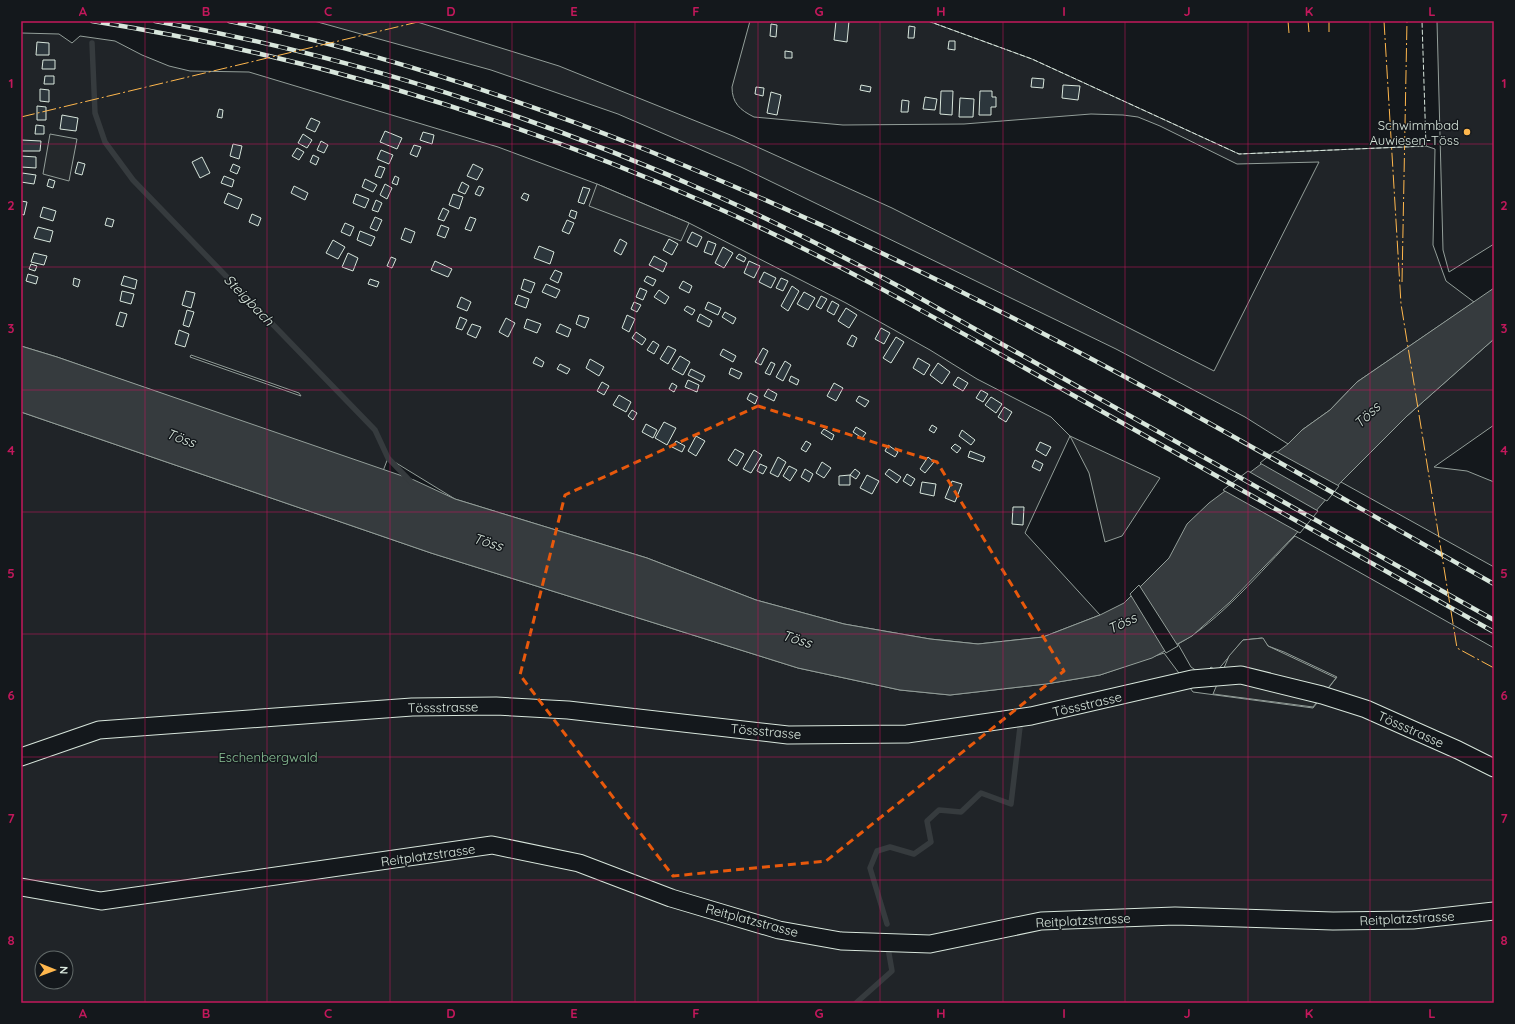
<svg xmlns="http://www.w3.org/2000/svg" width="1515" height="1024" font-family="Quicksand,sans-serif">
	<rect width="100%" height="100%" fill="#14181c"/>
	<g fill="#202428" stroke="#939e99" fill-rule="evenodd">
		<path d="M 314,21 L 414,21 L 559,66 L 733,136 L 892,208 L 1214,371 L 1319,162 L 1237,164 L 1160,126 L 1138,117 L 1123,115 L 1091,114 L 964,124 L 843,125 L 754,117 C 740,110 732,103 732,87 L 750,21 L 928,21 L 1032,59 L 1239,154 L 1426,146 L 1435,149 L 1433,245 L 1446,281 L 1474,302 L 1357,382 L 1330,410 L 1302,430 L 1288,444 L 1245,417 L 1116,349 L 741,167 L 618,114 L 491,70 Z"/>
		<polygon points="1437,21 1494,21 1494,244 1449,272 1443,250"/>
		<path d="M 21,33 L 59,34 L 72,43 L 80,36 L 115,41 L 142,55 L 169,66 L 190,71 L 249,72 L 498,147 L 597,184 L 689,223 L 846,303 L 930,350 L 977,379 L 1051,417 L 1070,436 L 1025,533 L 1100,615 L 1043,637 L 978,644 L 930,639 L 844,624 L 756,600 L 647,558 L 455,499 L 388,458 L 383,471 L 57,357 L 21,346 ZM 191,355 L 299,393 L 301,396 L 190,357 Z"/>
		<polygon points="1494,339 1494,425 1434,467 1467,471 1494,482 1494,567 1341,482 1407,416"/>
		<path d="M 21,412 L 431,553 L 798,668 L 900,690 L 950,695 L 1046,684 L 1100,675 L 1164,653 L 1193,692 L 1313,708 L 1337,677 L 1284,652 L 1268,646 L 1262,638 L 1243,640 L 1217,671 L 1211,667 L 1203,675 L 1191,667 L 1178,644 C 1218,623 1263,569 1295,536 L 1494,648 L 1494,1003 L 21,1003 ZM 42,958 L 66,958 L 66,982 L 42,982 Z"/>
	</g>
	<g fill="#24282b" stroke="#939e99">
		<polygon points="50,134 77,139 69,181 43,174"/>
		<polygon points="597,184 689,223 681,241 589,206"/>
		<polygon points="1070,436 1160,478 1122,536 1105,542 1089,473"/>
		<polygon points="1263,638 1268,646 1336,678 1313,707 1213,694 1229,656 1243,640"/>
	</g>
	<polygon fill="#363b3e" stroke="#939e99" points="1494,288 1494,339 1407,416 1341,482 1295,535 1230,602 1192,636 1152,658 1100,675 1046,684 950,695 900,690 798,668 431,553 21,412 21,346 57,357 414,480 455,499 647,558 756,600 844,624 930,639 978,644 1043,637 1100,615 1124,603 1169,558 1187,524 1209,503 1288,444 1302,430 1330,410 1357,382"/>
	<g fill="#14181c" stroke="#939e99">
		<polygon points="1275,451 1339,486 1327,501 1260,463"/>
		<polygon points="1248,471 1318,511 1300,533 1223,490"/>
		<polygon points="1139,585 1178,646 1166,653 1130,594"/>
	</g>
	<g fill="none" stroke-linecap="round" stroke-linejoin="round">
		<g stroke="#363b3e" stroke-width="5.5">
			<polyline points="92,43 95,113 105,142 133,180 375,430 388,458 412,483"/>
			<polyline points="887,924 870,868 877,851 890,847 914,854 931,842 927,821 939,810 961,812 981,793 1011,804 1020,727"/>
			<polyline points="856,1003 892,971 888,948"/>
		</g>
	</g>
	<g fill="#2c363c" stroke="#d8e6dc">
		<polygon points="836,21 849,21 847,42 834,40"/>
		<polygon points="771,24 777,25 776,37 770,36"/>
		<polygon points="909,26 915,27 914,38 908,38"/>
		<polygon points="949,41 955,41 955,50 948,49"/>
		<polygon points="37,42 49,43 49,55 36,55"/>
		<polygon points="785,51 792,52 792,58 785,58"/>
		<polygon points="43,60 55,60 55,69 42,69"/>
		<polygon points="45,76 54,76 54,84 44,84"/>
		<polygon points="1032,78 1044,79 1043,88 1031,87"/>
		<polygon points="861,85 871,87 870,92 860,90"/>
		<polygon points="1063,85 1080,86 1078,100 1062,98"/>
		<polygon points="756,87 764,88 763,96 755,94"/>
		<polygon points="40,89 49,90 49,102 40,101"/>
		<polygon points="941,91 953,91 952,115 940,114"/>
		<polygon points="980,91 992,91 992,97 996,97 996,107 991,107 991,115 979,115"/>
		<polygon points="771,92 781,95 777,115 767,113"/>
		<polygon points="925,97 937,99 935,110 923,109"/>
		<polygon points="960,98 974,99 973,117 959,117"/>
		<polygon points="902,100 909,101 908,112 901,112"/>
		<polygon points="37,106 46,107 46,120 37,120"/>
		<polygon points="219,109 223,110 222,118 217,117"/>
		<polygon points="62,115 78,118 76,131 60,129"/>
		<polygon points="311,118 320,122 315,132 306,128"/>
		<polygon points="36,125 44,126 44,134 35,134"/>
		<polygon points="385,131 402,138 397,149 380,142"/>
		<polygon points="423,132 434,135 432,144 420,140"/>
		<polygon points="303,134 312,140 307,148 298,143"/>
		<polygon points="21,140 41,141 40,151 21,151"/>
		<polygon points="321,141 328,145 324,153 317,150"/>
		<polygon points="233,144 242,146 239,159 230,156"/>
		<polygon points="414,145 421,147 417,157 410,154"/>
		<polygon points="297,148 304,152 299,160 292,156"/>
		<polygon points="381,150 393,155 389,164 377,159"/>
		<polygon points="313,155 319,158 316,165 310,162"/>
		<polygon points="21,156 36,157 36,168 21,167"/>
		<polygon points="202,157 210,173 200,178 192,162"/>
		<polygon points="78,162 85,164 82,175 75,173"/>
		<polygon points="233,164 240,167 237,174 230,171"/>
		<polygon points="473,164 483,169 477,180 467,176"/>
		<polygon points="379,166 385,168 381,178 375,176"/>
		<polygon points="22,173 36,175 34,184 21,182"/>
		<polygon points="224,176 234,180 232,187 221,183"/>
		<polygon points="395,176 399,178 397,185 392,183"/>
		<polygon points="49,179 55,181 53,188 47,186"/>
		<polygon points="365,179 377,185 373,192 362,187"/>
		<polygon points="462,182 469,186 465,194 458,191"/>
		<polygon points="385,184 392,188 387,199 380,195"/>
		<polygon points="294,186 308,193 305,200 291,193"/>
		<polygon points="479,186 484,188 480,196 475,194"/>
		<polygon points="583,187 590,189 584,204 578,202"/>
		<polygon points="228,193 242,199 238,209 224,203"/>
		<polygon points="524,193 529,195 527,201 521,198"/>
		<polygon points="356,194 369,199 365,208 353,203"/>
		<polygon points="453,194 463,197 459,209 449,205"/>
		<polygon points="376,200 382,203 378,212 372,210"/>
		<polygon points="21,201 27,202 24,215 21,214"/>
		<polygon points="43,207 56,211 53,221 40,217"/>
		<polygon points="443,208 449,211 444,221 438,219"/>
		<polygon points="571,210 577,212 575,219 569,216"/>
		<polygon points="252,214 261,218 258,226 249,222"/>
		<polygon points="375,217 382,220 377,231 370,228"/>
		<polygon points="470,217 476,219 471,231 465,229"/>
		<polygon points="107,218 114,220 112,227 105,225"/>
		<polygon points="567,220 574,223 569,234 562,231"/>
		<polygon points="345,223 354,227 350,236 341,232"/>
		<polygon points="441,225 449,228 445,238 437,235"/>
		<polygon points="38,227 53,231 50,242 34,238"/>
		<polygon points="405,228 415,232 411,243 401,239"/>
		<polygon points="360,231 375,237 371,246 357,240"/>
		<polygon points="692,232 702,237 697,247 687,242"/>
		<polygon points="620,239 627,243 621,255 614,251"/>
		<polygon points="669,239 678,244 672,255 663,250"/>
		<polygon points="333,240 345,247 338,259 326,253"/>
		<polygon points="708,241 716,244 712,255 704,252"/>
		<polygon points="539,246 554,252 550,264 534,258"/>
		<polygon points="723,247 733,253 724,268 715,263"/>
		<polygon points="34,253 47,256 44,265 31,262"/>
		<polygon points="348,253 358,258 353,271 342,267"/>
		<polygon points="739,254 746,258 744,262 736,258"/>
		<polygon points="654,256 667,263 663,272 649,265"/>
		<polygon points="391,257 396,259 392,268 387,266"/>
		<polygon points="435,261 452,269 448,277 431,270"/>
		<polygon points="749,261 760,266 754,278 744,273"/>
		<polygon points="31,264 37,266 35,271 29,269"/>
		<polygon points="555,270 562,273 558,283 550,279"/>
		<polygon points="764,272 776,278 771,288 759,282"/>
		<polygon points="28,274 38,277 36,284 26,281"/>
		<polygon points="124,276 137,280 135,289 121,285"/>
		<polygon points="647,276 656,280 653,286 644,281"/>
		<polygon points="74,278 80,280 78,287 73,285"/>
		<polygon points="781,278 788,281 783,291 776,288"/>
		<polygon points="370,279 379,282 377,287 368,284"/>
		<polygon points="524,279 535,283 531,293 521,289"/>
		<polygon points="683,281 692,286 689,293 679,288"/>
		<polygon points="546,284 560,290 556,298 542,292"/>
		<polygon points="792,286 799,291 788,311 781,306"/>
		<polygon points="640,288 647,291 643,300 636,297"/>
		<polygon points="659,290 669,297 665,304 654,297"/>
		<polygon points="122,291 134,294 131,304 120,301"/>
		<polygon points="186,291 195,293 191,308 182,305"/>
		<polygon points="804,292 815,298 808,310 797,304"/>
		<polygon points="518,295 529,299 526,308 515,304"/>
		<polygon points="821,296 827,299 821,309 816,306"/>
		<polygon points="461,297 471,302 467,311 457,307"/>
		<polygon points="832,301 839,305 834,315 827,311"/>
		<polygon points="634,302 641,305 637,312 631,309"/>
		<polygon points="708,302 721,308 718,315 705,309"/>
		<polygon points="687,306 695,310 692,315 684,310"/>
		<polygon points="846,308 857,315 849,328 838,321"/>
		<polygon points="187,310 194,312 189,327 183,325"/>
		<polygon points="120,312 127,314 123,327 116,325"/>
		<polygon points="725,312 736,318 733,324 722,317"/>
		<polygon points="700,314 712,321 709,327 697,321"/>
		<polygon points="579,315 589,318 585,328 576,324"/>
		<polygon points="627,315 635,319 629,332 622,328"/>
		<polygon points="460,317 467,320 462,330 456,328"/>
		<polygon points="506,318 515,323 508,337 499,332"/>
		<polygon points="527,319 541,324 537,333 524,328"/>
		<polygon points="472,324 481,327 476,338 467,334"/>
		<polygon points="560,324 571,329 568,337 556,332"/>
		<polygon points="881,328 890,333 884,344 875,339"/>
		<polygon points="179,330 189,334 185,347 175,344"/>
		<polygon points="636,332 646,339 642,345 632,338"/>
		<polygon points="852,335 857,338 853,347 847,344"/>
		<polygon points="896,337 904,342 891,363 883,358"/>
		<polygon points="653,341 659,345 654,354 647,350"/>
		<polygon points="668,346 676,350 668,364 660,359"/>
		<polygon points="763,348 768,351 761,365 755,362"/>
		<polygon points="723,349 736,356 733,362 720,355"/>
		<polygon points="680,356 690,362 683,375 672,369"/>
		<polygon points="536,357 544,362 542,367 533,363"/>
		<polygon points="918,358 930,365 924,375 913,368"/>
		<polygon points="590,359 604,367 599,376 586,368"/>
		<polygon points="785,361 791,365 783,381 776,377"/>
		<polygon points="771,362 775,364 770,375 765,373"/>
		<polygon points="938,363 950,372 942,384 930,375"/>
		<polygon points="560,364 570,369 567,374 557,369"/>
		<polygon points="731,368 742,373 739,379 729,374"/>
		<polygon points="691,369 705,376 702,382 688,375"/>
		<polygon points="791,376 799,380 797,385 789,381"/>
		<polygon points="958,377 968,383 963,391 953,385"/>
		<polygon points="688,380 699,385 697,392 685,387"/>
		<polygon points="602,382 609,386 604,395 597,391"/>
		<polygon points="672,383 677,386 674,392 669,389"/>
		<polygon points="834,383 843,388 836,401 827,396"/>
		<polygon points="768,389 777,394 774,401 764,396"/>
		<polygon points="981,390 988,394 983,402 976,398"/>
		<polygon points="750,393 758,397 755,404 747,399"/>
		<polygon points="619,395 631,402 626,412 613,405"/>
		<polygon points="859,396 869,401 865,407 856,401"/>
		<polygon points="991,397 1002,404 996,413 985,405"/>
		<polygon points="1004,407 1012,412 1006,422 998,417"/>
		<polygon points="632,410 637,413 633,420 628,416"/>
		<polygon points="664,422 676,428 667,445 655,438"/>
		<polygon points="646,424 657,430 653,438 642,432"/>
		<polygon points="932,425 937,428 934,433 929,430"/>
		<polygon points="856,427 866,433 862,438 853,432"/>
		<polygon points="824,429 834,435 832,440 821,433"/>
		<polygon points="962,430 975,440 971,445 959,436"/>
		<polygon points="696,436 705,441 696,456 688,451"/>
		<polygon points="676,441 685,446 682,452 672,447"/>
		<polygon points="806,441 811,444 806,452 801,449"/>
		<polygon points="1040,442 1051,447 1046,456 1036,450"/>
		<polygon points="955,444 961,448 957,453 951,448"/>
		<polygon points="888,445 898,452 895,457 885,451"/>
		<polygon points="735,449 744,454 737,466 728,460"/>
		<polygon points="754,450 762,455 751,473 743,469"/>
		<polygon points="970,451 985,457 983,462 968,457"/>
		<polygon points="778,457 786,462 778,477 770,473"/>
		<polygon points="928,457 934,462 925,473 920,469"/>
		<polygon points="1035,460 1043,464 1040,471 1032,467"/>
		<polygon points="822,462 831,468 824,478 816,473"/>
		<polygon points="760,464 767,467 763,474 757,471"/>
		<polygon points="789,466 797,470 790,481 783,476"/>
		<polygon points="805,469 813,474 809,482 801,477"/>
		<polygon points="855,469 860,473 856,479 850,475"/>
		<polygon points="889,469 901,477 897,483 885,474"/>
		<polygon points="907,474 915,479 911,486 903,481"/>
		<polygon points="850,475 850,485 839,485 839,476"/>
		<polygon points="867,475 879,481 872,494 860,488"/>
		<polygon points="952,481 962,484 955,502 945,498"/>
		<polygon points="922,482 936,484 934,496 920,493"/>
		<polygon points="1013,507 1024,507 1023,525 1012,524"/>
	</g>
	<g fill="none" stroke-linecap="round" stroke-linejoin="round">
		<defs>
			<g id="street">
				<polyline points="21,757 99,730 412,707 496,706 568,710 788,735 907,734 1031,716 1192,679 1241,675 1322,695 1366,709 1458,750 1494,768"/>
				<polyline points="21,887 101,901 492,845 579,863 671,898 779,930 841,941 930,944 1041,921 1175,916 1333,921 1413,920 1494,911"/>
			</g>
		</defs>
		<use href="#street" stroke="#d8e6dc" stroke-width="19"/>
		<use href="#street" stroke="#14181c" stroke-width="17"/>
		<defs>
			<g id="rail">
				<path d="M 92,21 C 306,55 515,118 713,206 C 833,259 948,325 1062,389 C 1206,470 1350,551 1494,632"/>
				<path d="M 155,21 C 349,55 540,117 719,197 C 782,225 842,256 902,288 L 1494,620"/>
				<path d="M 229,21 C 373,50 513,97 649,151 C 783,205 914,266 1042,333 C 1195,412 1344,500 1494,584"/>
			</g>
		</defs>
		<use href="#rail" stroke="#d8e6dc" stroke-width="4.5"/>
		<use href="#rail" stroke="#14181c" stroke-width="3" stroke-dasharray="9" stroke-linecap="butt"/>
		<polyline stroke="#d8e6dc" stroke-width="1" stroke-dasharray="5 2" stroke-linecap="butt" points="928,21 1032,59 1239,154 1426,146 1422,21"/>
		<g stroke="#ffb74d" stroke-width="1" stroke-dasharray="14 3 2 3" stroke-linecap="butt">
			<polyline points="1288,21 1289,33"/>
			<polyline points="1308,21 1309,32"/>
			<polyline points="1329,21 1329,32"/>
			<polyline points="1384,21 1401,304 1457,648 1494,668"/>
			<polyline points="21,117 422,21"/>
			<polyline points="1402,282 1407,21"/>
		</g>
	</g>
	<path fill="none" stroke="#e8590c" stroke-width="3" stroke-dasharray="8 5" stroke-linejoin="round" d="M 758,406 L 937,462 L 1064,671 L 826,861 L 673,876 L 520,675 L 565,495 Z"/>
	<path fill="none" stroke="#c2185b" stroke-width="1" stroke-opacity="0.55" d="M 145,21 L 145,1003M 267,21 L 267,1003M 390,21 L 390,1003M 512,21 L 512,1003M 635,21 L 635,1003M 758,21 L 758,1003M 880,21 L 880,1003M 1003,21 L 1003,1003M 1125,21 L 1125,1003M 1248,21 L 1248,1003M 1370,21 L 1370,1003M 21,144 L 1494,144M 21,267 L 1494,267M 21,390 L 1494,390M 21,512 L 1494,512M 21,634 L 1494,634M 21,757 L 1494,757M 21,880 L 1494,880"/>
	<circle fill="#ffb74d" stroke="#14181c" stroke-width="1.5" cx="1467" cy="132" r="4"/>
	<g text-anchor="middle" stroke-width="3" stroke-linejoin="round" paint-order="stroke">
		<g font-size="13" fill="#d8e6dc" stroke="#14181c" text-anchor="end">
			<text x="1459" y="130">Schwimmbad<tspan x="1459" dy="15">Auwiesen-Töss</tspan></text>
		</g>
		<g font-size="13" fill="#d8e6dc" stroke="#14181c">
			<text transform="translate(1087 704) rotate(-13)" y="5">Tössstrasse</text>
			<text transform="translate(443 707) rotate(-1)" y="5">Tössstrasse</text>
			<text transform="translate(1411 729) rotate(24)" y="5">Tössstrasse</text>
			<text transform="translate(766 731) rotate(5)" y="5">Tössstrasse</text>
			<text transform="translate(428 855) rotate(-8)" y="5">Reitplatzstrasse</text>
			<text transform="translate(1407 918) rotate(-3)" y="5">Reitplatzstrasse</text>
			<text transform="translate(752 920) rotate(15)" y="5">Reitplatzstrasse</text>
			<text transform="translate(1083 920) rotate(-3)" y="5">Reitplatzstrasse</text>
		</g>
		<g font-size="13" fill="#8ac095" stroke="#14181c">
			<text x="268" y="762">Eschenbergwald</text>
		</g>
		<g font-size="14" font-style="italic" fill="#d8e6dc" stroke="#14181c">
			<text transform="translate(249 300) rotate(46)" y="5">Steigbach</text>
			<text transform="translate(1367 415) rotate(-44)" y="5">Töss</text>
			<text transform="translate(181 438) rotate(20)" y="5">Töss</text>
			<text transform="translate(488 542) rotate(17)" y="5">Töss</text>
			<text transform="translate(1122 623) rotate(-25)" y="5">Töss</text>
			<text transform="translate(797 639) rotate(17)" y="5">Töss</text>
		</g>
	</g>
	<rect width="1515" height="1024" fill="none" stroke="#14181c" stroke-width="44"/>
	<g transform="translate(54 970) rotate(91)"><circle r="19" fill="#14181c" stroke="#626a69"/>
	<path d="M0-3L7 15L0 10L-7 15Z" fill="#ffb74d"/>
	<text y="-6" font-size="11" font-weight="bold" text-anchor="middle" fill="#d8e6dc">N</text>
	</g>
	<rect x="22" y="22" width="1471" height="980" fill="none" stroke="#c2185b" stroke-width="1.5"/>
	<g font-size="13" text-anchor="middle" font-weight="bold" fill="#c2185b">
		<text x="83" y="16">A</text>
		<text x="206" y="16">B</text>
		<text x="328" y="16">C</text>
		<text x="451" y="16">D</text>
		<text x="574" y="16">E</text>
		<text x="696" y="16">F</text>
		<text x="819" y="16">G</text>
		<text x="941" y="16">H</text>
		<text x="1064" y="16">I</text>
		<text x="1187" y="16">J</text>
		<text x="1309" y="16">K</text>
		<text x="1432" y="16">L</text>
		<text x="11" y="88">1</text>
		<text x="1504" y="88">1</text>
		<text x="11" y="210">2</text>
		<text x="1504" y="210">2</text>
		<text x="11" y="333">3</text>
		<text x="1504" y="333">3</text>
		<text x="11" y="455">4</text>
		<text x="1504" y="455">4</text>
		<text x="11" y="578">5</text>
		<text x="1504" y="578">5</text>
		<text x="11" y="700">6</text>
		<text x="1504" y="700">6</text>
		<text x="11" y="823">7</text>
		<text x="1504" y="823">7</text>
		<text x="11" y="945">8</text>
		<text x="1504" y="945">8</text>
		<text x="83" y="1018">A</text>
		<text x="206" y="1018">B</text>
		<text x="328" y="1018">C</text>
		<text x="451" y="1018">D</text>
		<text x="574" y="1018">E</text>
		<text x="696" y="1018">F</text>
		<text x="819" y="1018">G</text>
		<text x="941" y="1018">H</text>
		<text x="1064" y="1018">I</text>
		<text x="1187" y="1018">J</text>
		<text x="1309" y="1018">K</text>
		<text x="1432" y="1018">L</text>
	</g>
</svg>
